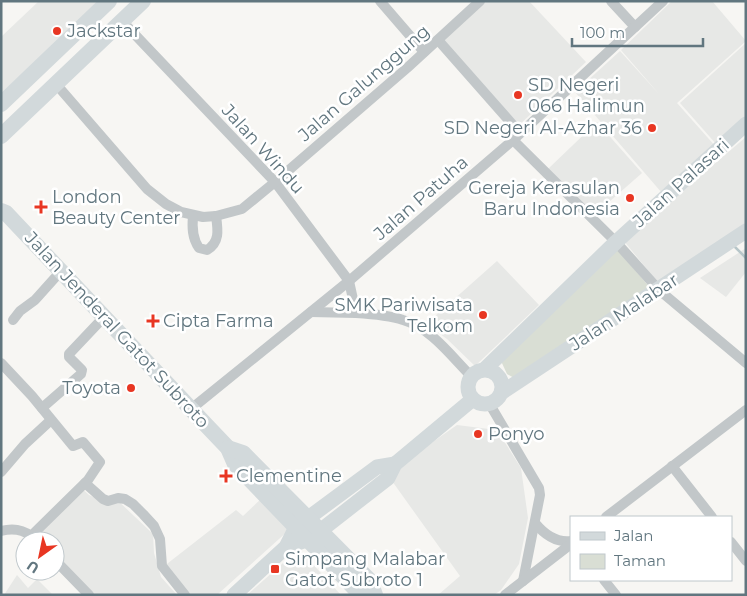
<svg xmlns="http://www.w3.org/2000/svg" width="747" height="596" font-family="Montserrat,sans-serif">
	<rect width="100%" height="100%" fill="#f7f6f3"/>
	<g fill="#e7e8e6">
		<polygon points="39,1 101,1 1,93 1,37"/>
		<polygon points="484,1 529,1 586,62 516,128 438,44"/>
		<polygon points="672,1 712,1 746,41 677,103 716,147 662,193 575,92 620,51 659,94 621,50"/>
		<polygon points="746,43 746,119 717,145 680,103"/>
		<polygon points="597,122 642,173 593,216 548,169"/>
		<polygon points="746,137 746,225 659,284 624,241"/>
		<polygon points="746,248 746,272 726,297 700,278"/>
		<polygon points="497,261 539,305 475,366 447,339 426,324"/>
		<polygon points="457,425 497,430 521,468 528,518 519,564 501,590 494,595 438,595 460,576 387,474"/>
		<polygon points="80,487 89,495 102,501 114,497 153,534 154,553 161,577 177,595 90,595 55,558 55,541 39,541 34,535"/>
		<polygon points="262,498 289,530 217,595 182,595 163,567 236,510 243,516"/>
		<polygon points="299,549 341,595 247,595"/>
		<polygon points="17,575 28,588 37,579 53,595 4,595"/>
	</g>
	<polygon fill="#d9ded4" points="616,248 652,290 514,378 507,374 501,361"/>
	<g fill="none" stroke-linecap="round" stroke-linejoin="round">
		<polyline stroke="#b7c6c9" stroke-width="2.5" points="734,246 746,258"/>
		<g stroke="#c2c7c9" stroke-width="10">
			<polyline points="380,1 424,52"/>
			<polyline points="611,1 635,27"/>
			<path d="M 122,21 L 275,182 L 349,281 L 356,313 C 372,314 388,315 403,320 C 431,328 451,356 471,376"/>
			<polyline points="438,40 520,133"/>
			<polyline points="56,84 147,189 166,204 181,212 203,217 216,216 242,209 275,182 407,68 480,1"/>
			<polyline points="513,140 616,242 659,290 746,363"/>
			<path d="M 193,216 C 192,227 192,238 199,248 L 207,250 C 220,242 218,230 216,216"/>
			<polyline points="311,312 356,313"/>
			<polyline points="13,320 20,311 35,300 61,271"/>
			<path d="M 1,363 L 32,396 L 73,446 L 83,442 L 100,462 L 88,480 L 31,536 C 22,529 12,528 1,531"/>
			<polyline points="489,403 539,488 540,495 523,581"/>
			<polyline points="42,408 81,374 82,370 69,357 69,354 104,317"/>
			<polyline points="191,409 349,281 513,140 663,1"/>
			<polyline points="672,466 712,517"/>
			<polyline points="1,472 25,444 51,420"/>
			<polyline points="85,483 103,499 108,501 118,498 125,499 133,504 143,514 154,526 160,539 162,566 185,595"/>
			<polyline points="606,517 746,410"/>
			<path d="M 535,523 C 544,534 555,543 571,541"/>
			<polyline points="731,542 746,561"/>
			<polyline points="55,560 89,595"/>
			<polyline points="604,580 616,595"/>
			<polyline points="505,595 571,544"/>
		</g>
		<g stroke="#d2d9db" stroke-width="15">
			<polyline points="485,369 616,242 746,124"/>
			<circle cx="485" cy="387" r="17"/>
			<polyline points="501,393 746,231"/>
			<polyline points="286,547 307,540 320,531 388,478 395,464 473,399"/>
			<polyline points="234,595 286,547 296,527 377,467 395,464"/>
		</g>
		<g stroke="#d2d9db" stroke-width="16">
			<polyline points="1,104 109,1"/>
			<polyline points="1,136 143,1"/>
			<polyline points="1,211 6,213 207,426 228,448 235,464 361,595"/>
			<polyline points="228,448 243,453 370,581 375,595"/>
		</g>
	</g>
	<g fill="#e83622" stroke="#fff" stroke-width="2">
		<circle cx="57" cy="31" r="5"/>
		<circle cx="518" cy="95" r="5"/>
		<circle cx="652" cy="128" r="5"/>
		<circle cx="630" cy="198" r="5"/>
		<path d="M38.5 199.5h5v5h5v5h-5v5h-5v-5h-5v-5h5z"/>
		<circle cx="483" cy="315" r="5"/>
		<path d="M150.5 313.5h5v5h5v5h-5v5h-5v-5h-5v-5h5z"/>
		<circle cx="131" cy="388" r="5"/>
		<circle cx="478" cy="434" r="5"/>
		<path d="M223.5 468.5h5v5h5v5h-5v5h-5v-5h-5v-5h5z"/>
		<rect x="270" y="564" width="10" height="10" rx="2.5"/>
	</g>
	<g text-anchor="middle" stroke-width="5" stroke-linejoin="round" paint-order="stroke">
		<g font-size="18" fill="#61767f" stroke="#fff" text-anchor="start">
			<text x="67" y="37">Jackstar</text>
			<text x="528" y="91">SD Negeri<tspan x="528" dy="21">066 Halimun</tspan></text>
			<text x="642" y="134" text-anchor="end">SD Negeri Al-Azhar 36</text>
			<text x="620" y="194" text-anchor="end">Gereja Kerasulan<tspan x="620" dy="21">Baru Indonesia</tspan></text>
			<text x="52" y="203">London<tspan x="52" dy="21">Beauty Center</tspan></text>
			<text x="473" y="311" text-anchor="end">SMK Pariwisata<tspan x="473" dy="21">Telkom</tspan></text>
			<text x="163" y="327">Cipta Farma</text>
			<text x="121" y="394" text-anchor="end">Toyota</text>
			<text x="488" y="440">Ponyo</text>
			<text x="236" y="482">Clementine</text>
			<text x="285" y="565">Simpang Malabar<tspan x="285" dy="21">Gatot Subroto 1</tspan></text>
		</g>
		<g font-size="18" fill="#61767f" stroke="#fff">
			<text transform="translate(364 83) rotate(-41)" y="6">Jalan Galunggung</text>
			<text transform="translate(263 149) rotate(48)" y="6">Jalan Windu</text>
			<text transform="translate(681 183) rotate(-42)" y="6">Jalan Palasari</text>
			<text transform="translate(421 198) rotate(-41)" y="6">Jalan Patuha</text>
			<text transform="translate(624 312) rotate(-33)" y="6">Jalan Malabar</text>
			<text transform="translate(117 330) rotate(47)" y="6">Jalan Jenderal Gatot Subroto</text>
		</g>
	</g>
	<rect width="747" height="596" fill="none" stroke="#61767f" stroke-width="5"/>
	<rect x="570" y="516" width="162" height="65" fill="#ffffff" stroke="#c0c8cc"/>
	<rect x="580" y="532" width="25" height="8" fill="#d2d9db" stroke="#c0c8cc"/>
	<text x="614" y="541" font-size="15" fill="#61767f">Jalan</text>
	<rect x="580" y="554" width="25" height="15" fill="#d9ded4" stroke="#c0c8cc"/>
	<text x="614" y="566" font-size="15" fill="#61767f">Taman</text>
	<g transform="translate(40 556) rotate(213)"><circle r="24" fill="#ffffff" stroke="#c0c8cc"/>
	<path d="M0-4L9 19L0 12L-9 19Z" fill="#e83622"/>
	<text y="-8" font-size="14" font-weight="bold" text-anchor="middle" fill="#61767f">U</text>
	</g>
	<path d="M572 38v8h131v-8" fill="none" stroke="#61767f" stroke-width="2.5"/>
	<text x="580" y="38" font-size="15" fill="#61767f" stroke="#ffffff" stroke-width="4" paint-order="stroke">100 m</text>
</svg>
